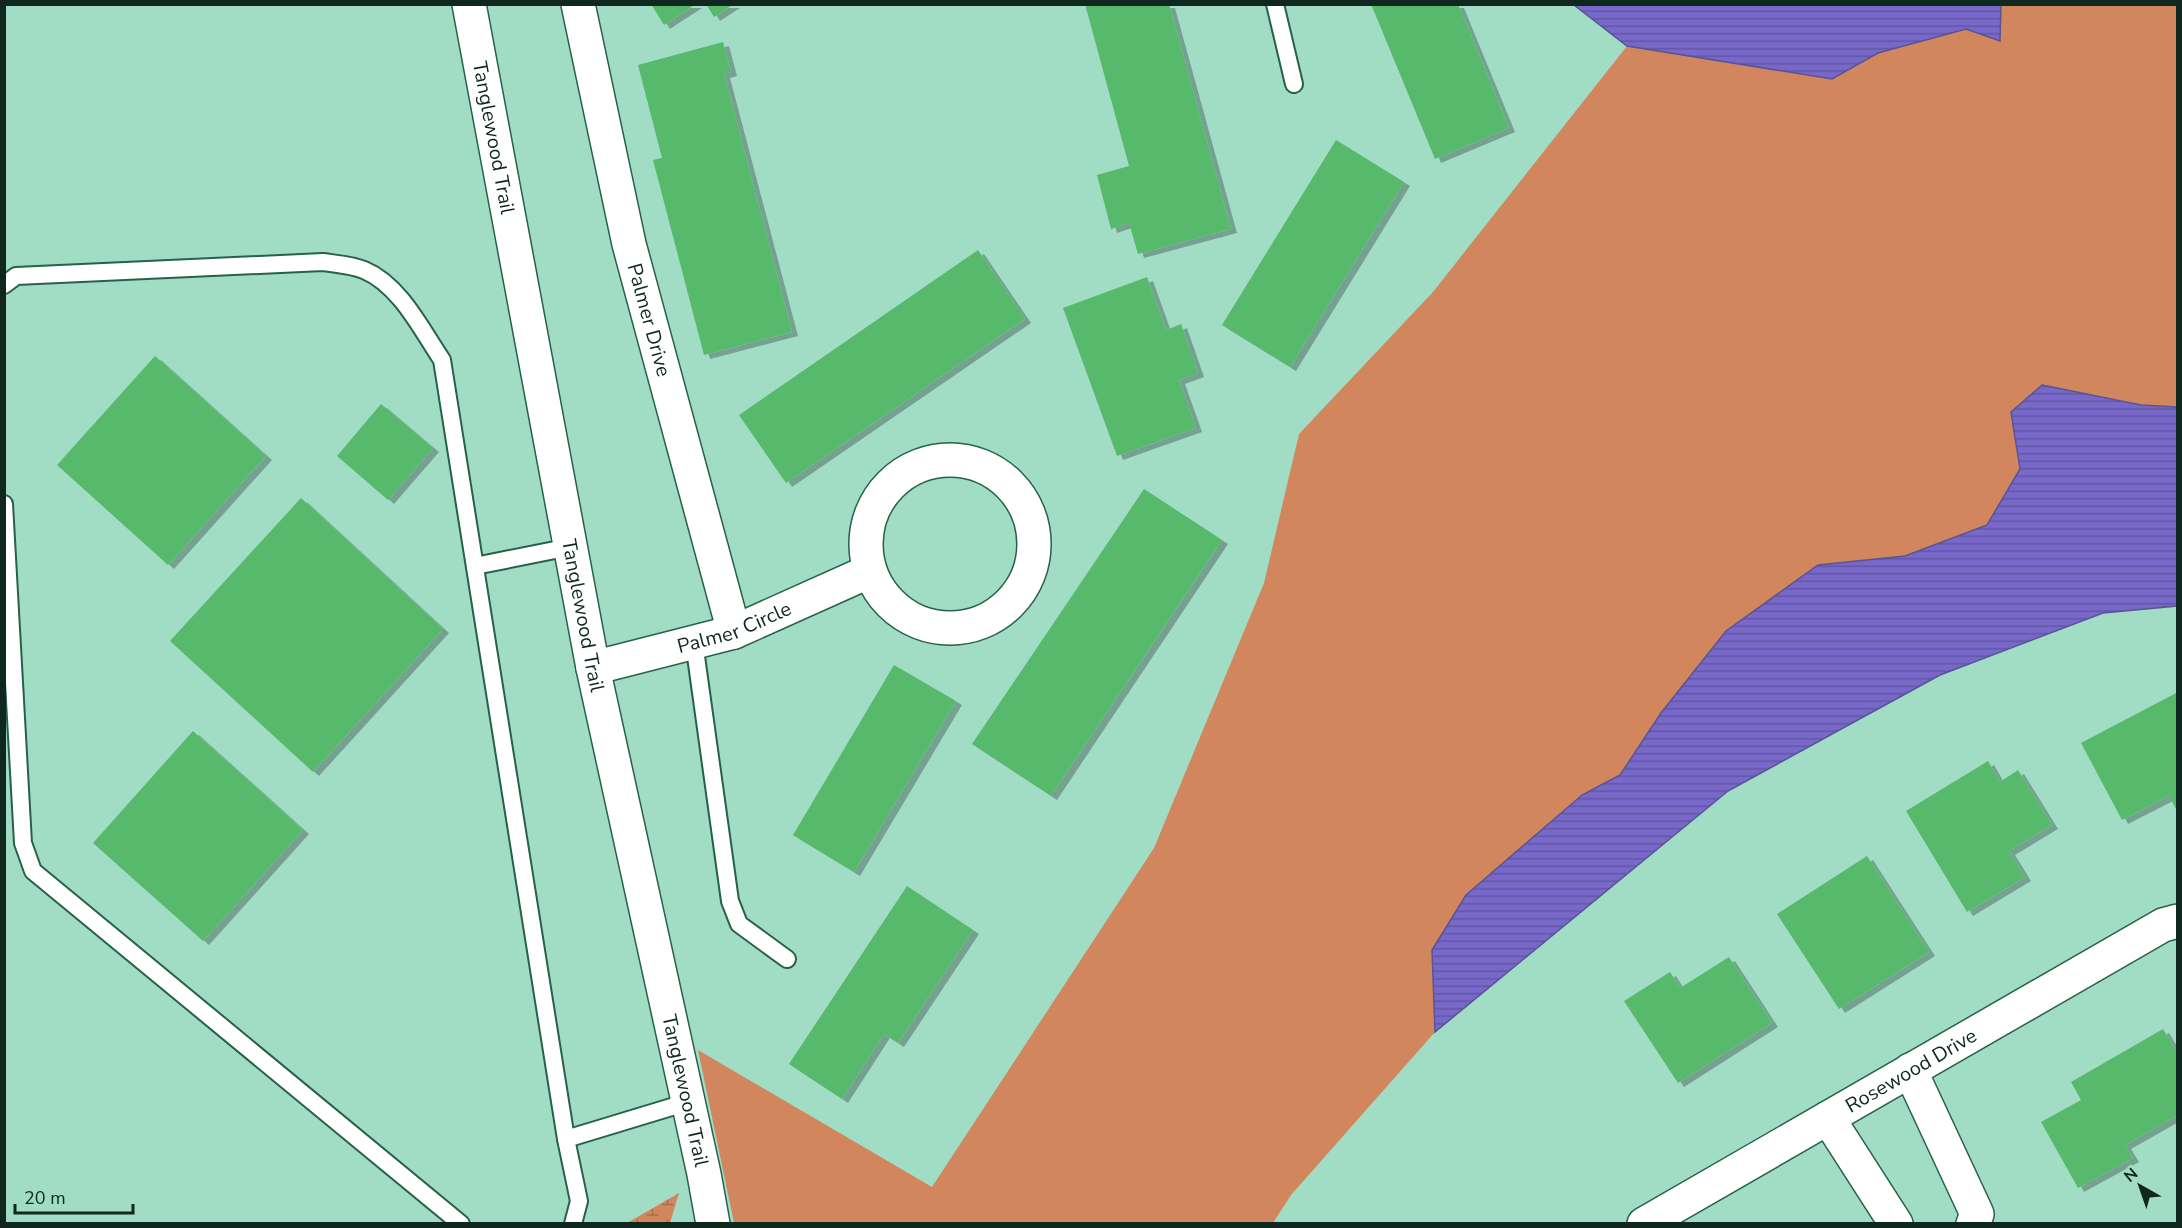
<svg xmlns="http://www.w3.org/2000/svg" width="2182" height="1228" font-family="'Nunito Sans',sans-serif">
	<defs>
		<pattern id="wetland-marsh" width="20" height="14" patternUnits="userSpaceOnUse" patternTransform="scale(1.5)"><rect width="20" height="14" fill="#d2865e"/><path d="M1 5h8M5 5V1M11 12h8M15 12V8" fill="none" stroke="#a96e4d"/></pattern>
		<pattern id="water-rules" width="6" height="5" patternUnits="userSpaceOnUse" patternTransform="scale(1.5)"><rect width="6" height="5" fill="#7868c9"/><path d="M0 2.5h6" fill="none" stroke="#6156a3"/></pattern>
		<filter id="shadow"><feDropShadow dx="6" dy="4" stdDeviation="0" flood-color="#0004"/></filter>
	</defs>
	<rect width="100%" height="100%" fill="#a1dcc5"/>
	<polygon fill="#d2865e" points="2001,5 2177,5 2177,407 2141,405 2011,412 2020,469 1987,525 1905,556 1818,565 1620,775 1582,795 1466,895 1432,950 1435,1032 1291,1195 1273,1223 734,1223 698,1050 932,1187 1154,848 1264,583 1299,434 1433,292 1627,46 1832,79 1878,53 1966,29 2000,41"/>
	<polygon fill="url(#wetland-marsh)" points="679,1193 670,1223 627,1223"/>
	<g fill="url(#water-rules)" stroke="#585496" stroke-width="1.5">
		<polygon points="1574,5 2001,5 2000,41 1966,29 1878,53 1832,79 1627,46"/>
		<polygon points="2042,385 2141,405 2177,407 2177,606 2103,613 1940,675 1728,791 1435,1032 1432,950 1466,895 1582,795 1620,775 1661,713 1726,631 1818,565 1905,556 1987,525 2020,469 2011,412"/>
	</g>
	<g fill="#57b96c" filter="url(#shadow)">
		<polygon points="651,4 696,4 664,25"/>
		<polygon points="706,4 734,4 714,17"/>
		<polygon points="1085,4 1169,4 1231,229 1138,254 1129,223 1111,229 1097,175 1129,166"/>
		<polygon points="1371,4 1458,4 1509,128 1435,159"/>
		<polygon points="723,42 731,72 724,74 792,332 704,355 653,160 662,158 638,65"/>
		<polygon points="1336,140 1404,182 1290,367 1222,325"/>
		<polygon points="978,250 1025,319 786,483 739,415"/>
		<polygon points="1147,277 1166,330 1181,324 1198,373 1179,380 1196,428 1117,456 1063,308"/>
		<polygon points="155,356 266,456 168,565 57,465"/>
		<polygon points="381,404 433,448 388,500 337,456"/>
		<polygon points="1144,489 1222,540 1051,796 972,744"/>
		<polygon points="301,498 443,629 313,772 170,641"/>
		<polygon points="894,665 956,701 854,872 793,835"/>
		<polygon points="2178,692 2178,813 2169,796 2122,820 2081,743"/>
		<polygon points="193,731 303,830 203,941 93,843"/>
		<polygon points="1988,761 2000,782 2018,770 2052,825 2009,851 2025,877 1967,912 1906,811"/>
		<polygon points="1867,856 1929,952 1839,1009 1777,914"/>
		<polygon points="907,886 973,930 898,1043 884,1034 842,1099 789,1064"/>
		<polygon points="1729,957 1772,1023 1678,1083 1624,1001 1670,972 1680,988"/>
		<polygon points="2163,1029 2178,1054 2178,1115 2125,1145 2133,1158 2078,1188 2041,1122 2081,1100 2071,1082"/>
	</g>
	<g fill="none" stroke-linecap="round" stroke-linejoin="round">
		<defs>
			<g id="service">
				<polyline points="1275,4 1294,84"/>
				<path d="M 4,285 L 16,276 L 323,262 C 336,264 352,265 364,270 C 400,285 421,329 442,360 L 566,1139 L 579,1201 L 573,1224"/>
				<polyline points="4,504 23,843 33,871 461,1224"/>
				<polyline points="475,566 570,547"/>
				<polyline points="694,642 730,901 739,924 787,959"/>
				<polyline points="566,1139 688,1102"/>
			</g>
			<g id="minor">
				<path id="s1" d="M 469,4 L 593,668 L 704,1174 L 713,1224"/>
				<path id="s2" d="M 578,4 L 629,244 L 734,632"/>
				<circle cx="950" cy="544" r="84"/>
				<path id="s3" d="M 593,668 L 734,632 L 870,571"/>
				<polyline points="1910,1070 1977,1214 1973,1224"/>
				<polyline points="1828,1118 1896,1224"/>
				<path id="s4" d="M 1644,1224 L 2163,925 L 2178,921"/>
			</g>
		</defs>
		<use href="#service" stroke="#27604d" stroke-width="20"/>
		<use href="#minor" stroke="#27604d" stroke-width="36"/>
		<use href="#service" stroke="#fff" stroke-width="16"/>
		<use href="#minor" stroke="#fff" stroke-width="33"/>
	</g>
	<g text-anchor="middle" stroke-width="6" stroke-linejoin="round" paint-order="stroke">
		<g font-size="20" fill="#0f271f" stroke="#a1dcc5">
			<text dy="7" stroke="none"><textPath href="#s1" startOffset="136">Tanglewood Trail</textPath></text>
			<text dy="7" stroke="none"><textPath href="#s2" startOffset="324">Palmer Drive</textPath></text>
			<text dy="7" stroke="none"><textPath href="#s1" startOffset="622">Tanglewood Trail</textPath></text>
			<text dy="7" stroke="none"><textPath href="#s3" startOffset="147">Palmer Circle</textPath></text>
			<text dy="7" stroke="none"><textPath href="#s4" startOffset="308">Rosewood Drive</textPath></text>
			<text dy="7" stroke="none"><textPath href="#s1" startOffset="1108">Tanglewood Trail</textPath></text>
		</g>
	</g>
	<rect width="2182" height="1228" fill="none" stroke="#0f271f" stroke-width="12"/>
	<g transform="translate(2140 1186) rotate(320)" stroke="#a1dcc5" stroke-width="4.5" paint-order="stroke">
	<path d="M0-4.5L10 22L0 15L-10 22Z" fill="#0f271f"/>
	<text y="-9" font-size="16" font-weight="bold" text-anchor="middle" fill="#0f271f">N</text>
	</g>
	<path d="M15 1204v9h118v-9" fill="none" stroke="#0f271f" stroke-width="3"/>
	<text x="24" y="1204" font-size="18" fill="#0f271f" stroke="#a1dcc5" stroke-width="4.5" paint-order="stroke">20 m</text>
</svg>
